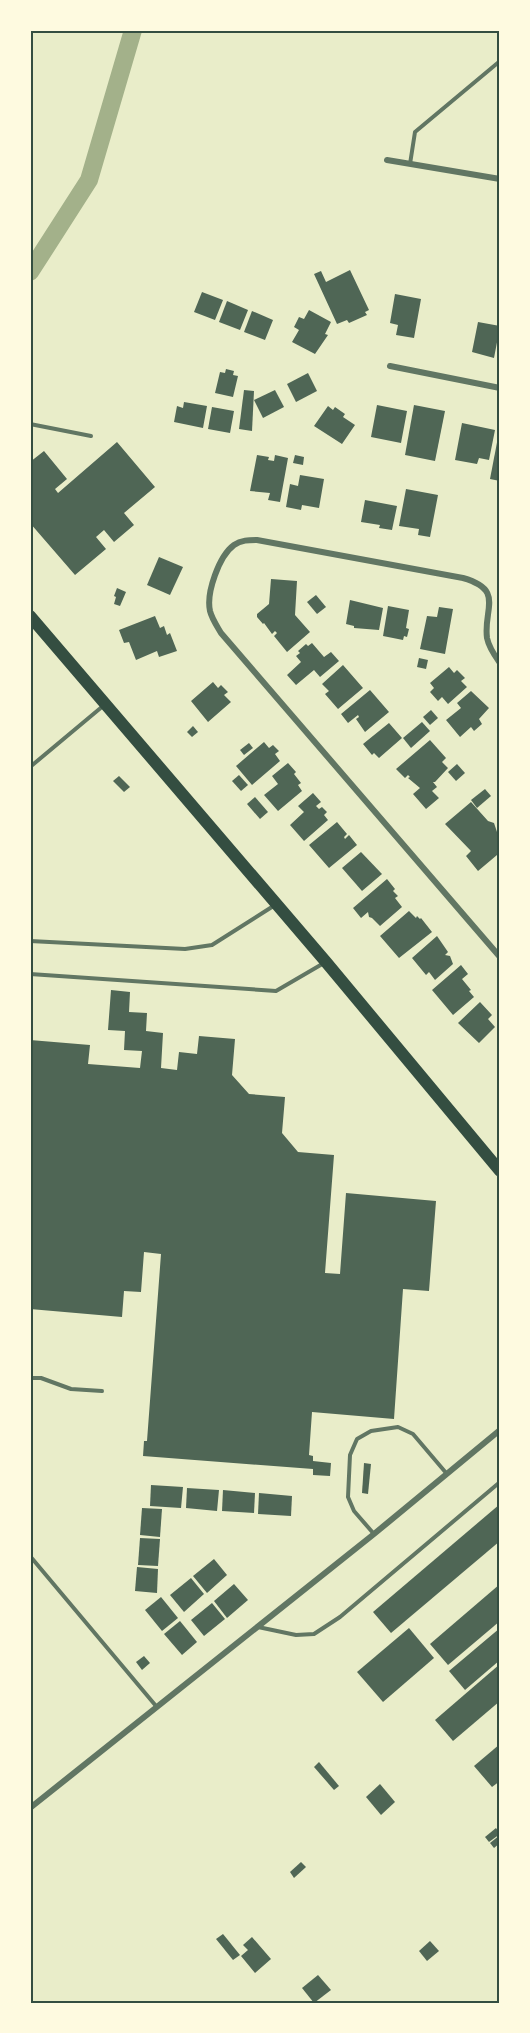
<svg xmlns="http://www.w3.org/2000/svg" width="530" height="2033" font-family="Karla,sans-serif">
	<rect width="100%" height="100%" fill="#e9edc9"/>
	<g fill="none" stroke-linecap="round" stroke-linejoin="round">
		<polyline stroke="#a3b18a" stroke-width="18" points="30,272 89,180 133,30"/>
	</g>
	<g fill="#4f6655">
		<polygon points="350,270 369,310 365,312 367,315 349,323 347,320 337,324 314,274 321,271 326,282"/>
		<polygon points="202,292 223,300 215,320 194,312"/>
		<polygon points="395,294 421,299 414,338 396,335 398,325 390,323"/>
		<polygon points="227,301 248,310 240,330 219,322"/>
		<polygon points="309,310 331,322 325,334 328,335 315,354 292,342 299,330 294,327 299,317 304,319"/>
		<polygon points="252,311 273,320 265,340 244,332"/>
		<polygon points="478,322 500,326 500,337 498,337 494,358 472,352"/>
		<polygon points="226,369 234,371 233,375 238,376 233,397 215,393 220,372 225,373"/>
		<polygon points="308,373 317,391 296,402 287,384"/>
		<polygon points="244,390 254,391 252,431 239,429"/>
		<polygon points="275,390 284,407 263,418 254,400"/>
		<polygon points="184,402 207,406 203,428 174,422 177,406 183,408"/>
		<polygon points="377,405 407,411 401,443 371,437"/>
		<polygon points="414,405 445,411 435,461 405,455"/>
		<polygon points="328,406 333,410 335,407 345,414 343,417 355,425 342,444 314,426"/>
		<polygon points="212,407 234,411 230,433 208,429"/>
		<polygon points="462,423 495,430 489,460 479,458 477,464 455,460"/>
		<polygon points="499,432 500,432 500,481 490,479"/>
		<polygon points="117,442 155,487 124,513 134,525 114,542 104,530 96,537 106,549 75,575 30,523 30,462 44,451 67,479 55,489 58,493"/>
		<polygon points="257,455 269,457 268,460 274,461 275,455 288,458 280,502 268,500 270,493 250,491"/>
		<polygon points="295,455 304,457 303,465 293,463"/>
		<polygon points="300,475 324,479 319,508 302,505 301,510 286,507 290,484 298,486"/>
		<polygon points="406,489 438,495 430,537 418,535 419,529 399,526"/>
		<polygon points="365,500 397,506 392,530 379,528 380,525 361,522"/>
		<polygon points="159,557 183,567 170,595 147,585"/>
		<polygon points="271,579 297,581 295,615 310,632 287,652 274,636 277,633 275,631 272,634 264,623 263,624 257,617 257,614 269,604"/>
		<polygon points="117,588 126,592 120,606 114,604 116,597 114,596"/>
		<polygon points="316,595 326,607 317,614 307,602"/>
		<polygon points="350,600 383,608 379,630 354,628 354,626 346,624"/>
		<polygon points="388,606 409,610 406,628 409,629 407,637 404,636 403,640 383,636"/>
		<polygon points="439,607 453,609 445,654 420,649 427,616 437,617"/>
		<polygon points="155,616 160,628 164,626 167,635 170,633 177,651 159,657 157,651 136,660 129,642 124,643 119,630"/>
		<polygon points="312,643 324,657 331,652 339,661 320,677 314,670 296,685 287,675 301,662 296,656 300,653 298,651 306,644 308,646"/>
		<polygon points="419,658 428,660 426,669 417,667"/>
		<polygon points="343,665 363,688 338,709 325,694 329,691 322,684"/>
		<polygon points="449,667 454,673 457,670 465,678 461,681 467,687 448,704 442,697 438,701 430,692 434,688 430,683"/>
		<polygon points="213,682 218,688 221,685 228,692 224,695 231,702 208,722 191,701"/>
		<polygon points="370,690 389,712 365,732 356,719 359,717 358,715 348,723 341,714"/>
		<polygon points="471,691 489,708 479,719 482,724 474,731 471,727 460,737 446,720 461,708 457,703"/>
		<polygon points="431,710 438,718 430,725 423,717"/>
		<polygon points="422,722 430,731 411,748 403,738"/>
		<polygon points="389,723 402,738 379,758 374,753 372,755 363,744"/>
		<polygon points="193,726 198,732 192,737 187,732"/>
		<polygon points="430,740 446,758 442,762 448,768 435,782 433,782 437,787 432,791 439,798 426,809 413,794 420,788 408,778 410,777 408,775 405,778 396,769"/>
		<polygon points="264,742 269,748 273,745 279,751 275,754 280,761 252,785 236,766"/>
		<polygon points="249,743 253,748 244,755 240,750"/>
		<polygon points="288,763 296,772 294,774 301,783 298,785 302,791 278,811 264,795 278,784 272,776"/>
		<polygon points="457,764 465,773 456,781 448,772"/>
		<polygon points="239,775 248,785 241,791 232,781"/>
		<polygon points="119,776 130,787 124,792 113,781"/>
		<polygon points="485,789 491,796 477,808 471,800"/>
		<polygon points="313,793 321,802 316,806 319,809 322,807 327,812 324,815 328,820 304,841 290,825 304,812 298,806"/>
		<polygon points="255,797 268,812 260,819 247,804"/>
		<polygon points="471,802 488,821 494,823 497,832 500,830 500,859 497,855 478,871 466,856 471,851 445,824"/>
		<polygon points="337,822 347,834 344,837 345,839 349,835 357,845 329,868 309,845"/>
		<polygon points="361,852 382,874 362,891 342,868"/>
		<polygon points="387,879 395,889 393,891 398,896 395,898 402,907 380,926 372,918 369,917 368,912 361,918 353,908"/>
		<polygon points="409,911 416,918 417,916 420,919 421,918 432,932 399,958 380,936"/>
		<polygon points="437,936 448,952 445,955 450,956 453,964 435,980 429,972 426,975 412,958"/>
		<polygon points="461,965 468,974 462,979 471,990 469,991 474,997 453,1015 432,990"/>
		<polygon points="111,990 130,992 129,1012 147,1013 146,1031 163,1033 161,1068 177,1070 179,1052 197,1054 199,1036 235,1039 232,1075 249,1094 285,1097 282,1133 298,1152 334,1155 325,1273 340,1274 346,1193 436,1201 429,1291 403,1289 394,1419 312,1412 309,1455 313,1456 313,1461 331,1463 330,1476 313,1475 313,1469 143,1456 144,1441 147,1441 161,1254 144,1252 141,1292 124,1291 122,1317 30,1309 30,1040 90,1045 88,1064 140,1068 142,1051 124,1050 125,1031 108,1030"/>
		<polygon points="480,1002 492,1015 488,1019 495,1027 479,1043 458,1023"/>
		<polygon points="364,1463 371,1464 368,1494 362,1493"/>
		<polygon points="151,1485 183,1487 181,1508 150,1506"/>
		<polygon points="187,1488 219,1490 217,1511 186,1508"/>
		<polygon points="223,1490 255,1493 254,1513 222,1511"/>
		<polygon points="259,1493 292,1496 291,1516 258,1514"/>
		<polygon points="500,1504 500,1541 391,1633 373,1612"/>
		<polygon points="142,1508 162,1509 160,1537 140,1535"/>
		<polygon points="140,1538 160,1539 158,1566 138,1565"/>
		<polygon points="214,1559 227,1575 207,1593 193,1576"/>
		<polygon points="137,1567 158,1569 157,1593 135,1591"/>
		<polygon points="191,1578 204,1594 184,1612 170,1595"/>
		<polygon points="234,1584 248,1600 227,1618 214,1601"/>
		<polygon points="500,1584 500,1621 448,1665 430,1644"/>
		<polygon points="161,1597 178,1618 162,1631 145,1610"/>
		<polygon points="212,1603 225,1619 204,1636 191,1620"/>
		<polygon points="180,1621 197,1642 182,1655 164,1634"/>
		<polygon points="409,1628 434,1658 383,1702 357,1672"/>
		<polygon points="500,1628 500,1660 465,1690 449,1671"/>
		<polygon points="144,1656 150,1663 142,1670 136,1662"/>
		<polygon points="500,1664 500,1701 453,1741 435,1720"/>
		<polygon points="500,1744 500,1781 492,1787 474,1766"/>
		<polygon points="319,1762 339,1786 334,1790 314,1767"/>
		<polygon points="380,1784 395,1802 381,1815 366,1797"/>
		<polygon points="496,1828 500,1834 489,1842 485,1837"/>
		<polygon points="500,1835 500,1843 494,1848 490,1843"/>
		<polygon points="301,1862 306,1867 294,1878 290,1872"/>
		<polygon points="223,1934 240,1955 233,1960 216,1939"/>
		<polygon points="252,1937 271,1959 255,1973 241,1956 248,1950 243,1945"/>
		<polygon points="430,1941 439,1951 427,1961 419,1951"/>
		<polygon points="318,1975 331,1990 314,2003 302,1988"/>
	</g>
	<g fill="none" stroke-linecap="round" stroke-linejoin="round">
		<g stroke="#617663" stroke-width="4">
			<polyline points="410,164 415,132 500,61"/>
			<polyline points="30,424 91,436"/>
			<polyline points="30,767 103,706"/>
			<polyline points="30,941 185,949 212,945 275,905"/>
			<polyline points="30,974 276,991 324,963"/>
			<polyline points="30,1378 41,1378 71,1389 102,1391"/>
			<polyline points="374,1534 354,1511 348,1497 350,1455 357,1439 371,1431 398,1427 413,1434 447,1474"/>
			<polyline points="30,1556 156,1706"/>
			<polyline points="258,1627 296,1635 314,1634 340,1617 500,1482"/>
		</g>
		<g stroke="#617663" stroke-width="6">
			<polyline points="387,160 500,179"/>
			<polyline points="390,366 500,388"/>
			<path d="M 500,663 C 495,656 489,648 487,638 C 483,609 505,590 463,578 L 257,540 C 249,540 241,540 234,545 C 219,556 206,593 210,611 C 212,619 217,626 221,633 L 500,957"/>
			<polyline points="30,1808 374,1534 500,1430"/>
		</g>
		<polyline stroke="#344e41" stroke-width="12" points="30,616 326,962 500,1171"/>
	</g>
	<rect width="530" height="2033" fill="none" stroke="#fefae0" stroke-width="63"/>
	<rect x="32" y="32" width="466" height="1970" fill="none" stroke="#344e41" stroke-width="2"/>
</svg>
